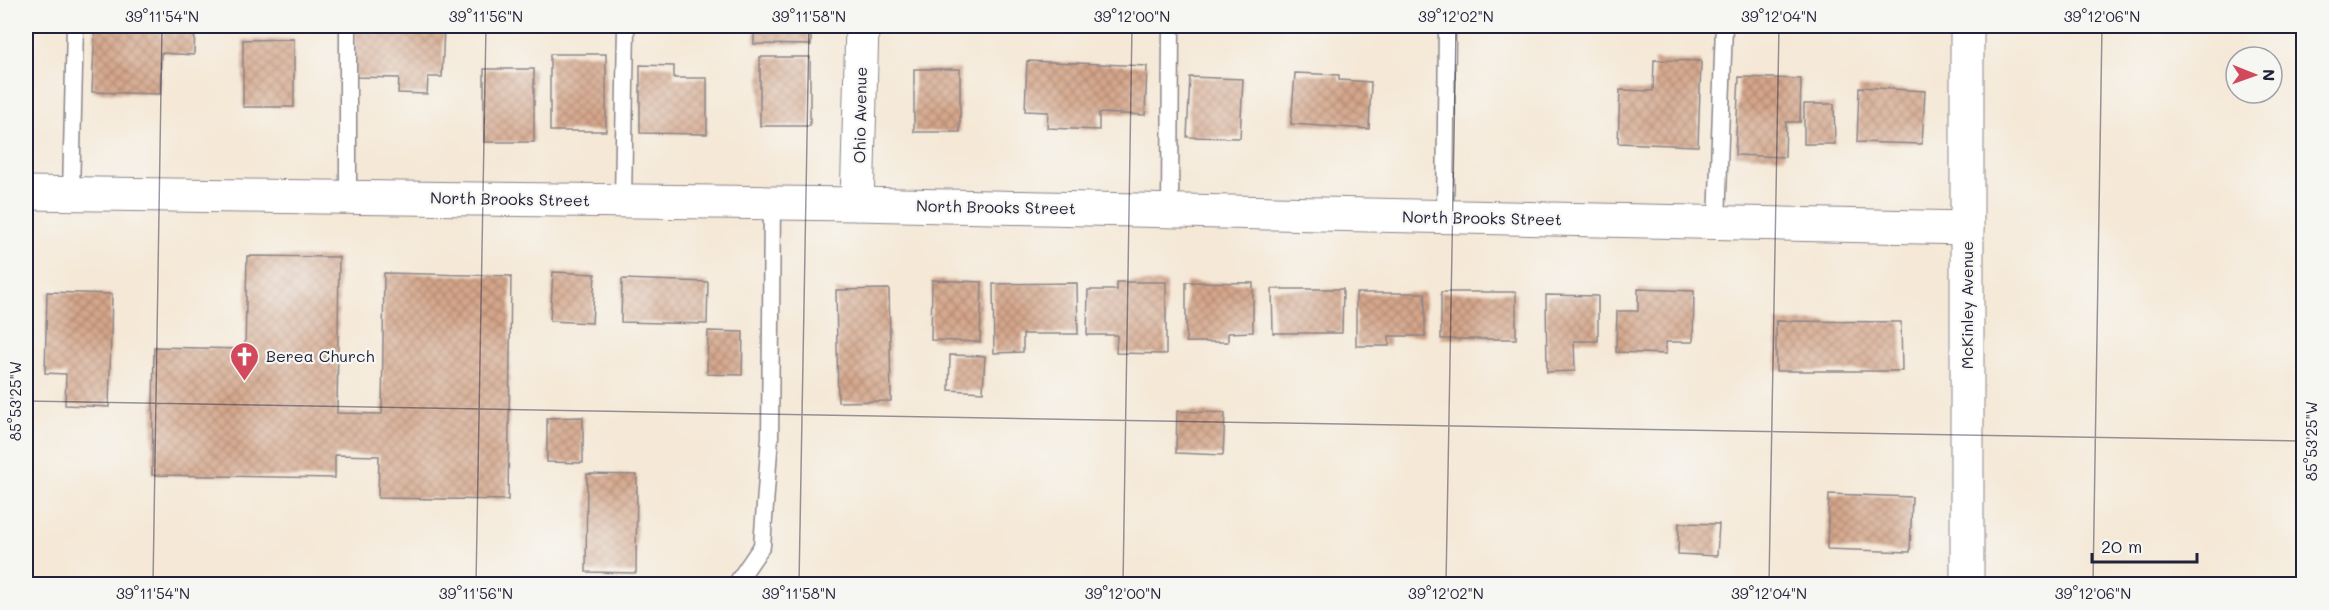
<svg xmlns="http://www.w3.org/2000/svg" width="2329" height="610" font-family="Mali,sans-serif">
	<defs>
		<pattern id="building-cross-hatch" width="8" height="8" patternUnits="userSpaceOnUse" patternTransform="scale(1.5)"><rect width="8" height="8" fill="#d5a68a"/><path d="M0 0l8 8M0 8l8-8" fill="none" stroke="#ac8772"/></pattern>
	</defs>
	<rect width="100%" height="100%" fill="#f6f6f2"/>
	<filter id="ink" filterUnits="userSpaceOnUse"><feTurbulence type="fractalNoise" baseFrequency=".0167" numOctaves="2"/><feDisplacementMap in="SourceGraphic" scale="12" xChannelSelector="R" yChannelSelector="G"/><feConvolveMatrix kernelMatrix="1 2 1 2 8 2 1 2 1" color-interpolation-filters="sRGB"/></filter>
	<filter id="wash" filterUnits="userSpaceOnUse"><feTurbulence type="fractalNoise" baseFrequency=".008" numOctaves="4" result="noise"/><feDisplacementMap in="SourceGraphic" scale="24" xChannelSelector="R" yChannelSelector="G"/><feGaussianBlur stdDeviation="1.35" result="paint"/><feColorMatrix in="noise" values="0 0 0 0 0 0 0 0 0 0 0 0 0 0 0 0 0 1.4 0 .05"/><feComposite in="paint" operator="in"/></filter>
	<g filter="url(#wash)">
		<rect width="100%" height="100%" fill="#f5e8d6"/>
		<g id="blocks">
			<g fill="url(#building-cross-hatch)">
				<polygon points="95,26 195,26 194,55 161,53 160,94 92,92"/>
				<polygon points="393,26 444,26 442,77 428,77 427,94 398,93 399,78 354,77 355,28 393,29"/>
				<polygon points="754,26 811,26 811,45 754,44"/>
				<polygon points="996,26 1032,26 1032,30 996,29"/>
				<polygon points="294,39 294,107 243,107 243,40"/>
				<rect x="550" y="54" width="56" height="77"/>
				<rect x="760" y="57" width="50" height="69"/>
				<polygon points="1654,60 1701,61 1698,146 1618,143 1620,90 1653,91"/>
				<polygon points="1027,61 1147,66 1145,115 1099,113 1099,130 1047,128 1048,112 1025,111"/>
				<polygon points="640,65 674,66 674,78 707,78 707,134 640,133"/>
				<rect x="484" y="69" width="50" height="73"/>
				<rect x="914" y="69" width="46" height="63"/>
				<polygon points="1295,73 1339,75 1339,80 1371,82 1369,129 1291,124"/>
				<polygon points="1190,77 1243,79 1240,138 1187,137"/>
				<polygon points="1739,77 1801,79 1800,122 1786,122 1785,157 1735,155"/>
				<polygon points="1859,87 1925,91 1922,144 1857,142"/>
				<polygon points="1804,104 1834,104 1835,144 1804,144"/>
				<polygon points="247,256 339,257 337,413 382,414 384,273 511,276 508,500 378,498 379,456 335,455 335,478 152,475 154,347 245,349"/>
				<polygon points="553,272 595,274 592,323 550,321"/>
				<polygon points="622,279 708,282 707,324 621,322"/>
				<polygon points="932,280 982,282 980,342 931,340"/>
				<polygon points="1117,282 1166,282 1166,354 1116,353 1117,335 1087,335 1088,290 1117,290"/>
				<polygon points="1186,282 1253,283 1253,332 1228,333 1228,342 1186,342"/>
				<polygon points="1077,283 1078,334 1023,334 1023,352 994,353 993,284"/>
				<polygon points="889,289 891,401 838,402 836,290"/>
				<polygon points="1272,289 1343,289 1342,333 1273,333"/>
				<polygon points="1638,289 1694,291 1693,342 1666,342 1666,354 1616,352 1617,311 1638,311"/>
				<polygon points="47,292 112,294 109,407 65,405 66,374 45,373"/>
				<rect x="1441" y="292" width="75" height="47"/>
				<polygon points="1356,293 1425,293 1425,336 1389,336 1389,346 1356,346"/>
				<polygon points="1546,295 1598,296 1598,341 1574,341 1575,371 1547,372"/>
				<polygon points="1776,321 1901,322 1902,371 1776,371"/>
				<polygon points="708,331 743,332 742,375 707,374"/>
				<polygon points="950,355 985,356 983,392 949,390"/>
				<polygon points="1177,411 1225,413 1223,455 1176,453"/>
				<polygon points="583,417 583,463 547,462 547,418"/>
				<polygon points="587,474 637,475 636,573 586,572"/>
				<polygon points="1829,494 1912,497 1910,552 1827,549"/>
				<polygon points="1679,523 1719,524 1717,556 1678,554"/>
			</g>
		</g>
	</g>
	<g filter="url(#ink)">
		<use href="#blocks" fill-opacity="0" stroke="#8c8588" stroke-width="1.5"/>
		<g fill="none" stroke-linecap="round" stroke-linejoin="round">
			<defs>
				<g id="service">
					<polyline points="348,26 348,197"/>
					<polyline points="71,193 75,26"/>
					<polyline points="623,201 626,26"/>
					<polyline points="1170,211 1171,26"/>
					<polyline points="1445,217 1447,26"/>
					<polyline points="1717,222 1724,26"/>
					<polyline points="736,584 762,546 770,437 772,203"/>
				</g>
				<g id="minor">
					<polyline points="26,193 857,204 1967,228"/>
					<polyline points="857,204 862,26"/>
				</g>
				<polyline id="tertiary" points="1967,26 1967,584"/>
			</defs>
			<use href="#service" stroke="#8c8588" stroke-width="19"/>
			<use href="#minor" stroke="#8c8588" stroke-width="35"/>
			<use href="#tertiary" stroke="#8c8588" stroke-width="35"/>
			<use href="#service" stroke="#fff" stroke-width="16"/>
			<use href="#minor" stroke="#fff" stroke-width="33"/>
			<use href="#tertiary" stroke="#fff" stroke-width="33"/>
		</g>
	</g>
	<path fill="none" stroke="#22223b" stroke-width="1.5" stroke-opacity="0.45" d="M 26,401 L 2304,441M 153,584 L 162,26M 476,584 L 486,26M 799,584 L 809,26M 1123,584 L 1132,26M 1446,584 L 1456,26M 1769,584 L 1779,26M 2093,584 L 2102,26"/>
	<defs>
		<symbol id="church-pin" viewBox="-11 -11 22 30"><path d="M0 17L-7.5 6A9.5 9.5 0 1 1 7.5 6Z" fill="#d1495b" stroke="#f6f6f2"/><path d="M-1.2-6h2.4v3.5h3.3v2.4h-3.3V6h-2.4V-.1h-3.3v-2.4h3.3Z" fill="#fff"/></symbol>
	</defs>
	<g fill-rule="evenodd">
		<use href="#church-pin" x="228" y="340" width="33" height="45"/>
	</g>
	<g text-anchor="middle" stroke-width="4.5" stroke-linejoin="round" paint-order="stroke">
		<g font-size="16" fill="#22223b" stroke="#f6f6f2">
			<text transform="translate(860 115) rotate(-89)" y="6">Ohio Avenue</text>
			<text transform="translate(510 199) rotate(1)" y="6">North Brooks Street</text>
			<text transform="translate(996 207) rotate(1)" y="6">North Brooks Street</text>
			<text transform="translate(1482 218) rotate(1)" y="6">North Brooks Street</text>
			<text transform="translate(1967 305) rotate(-90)" y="6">McKinley Avenue</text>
		</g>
		<g font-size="16" fill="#22223b" stroke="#f6f6f2" text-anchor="start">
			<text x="266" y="362">Berea Church</text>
		</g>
	</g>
	<rect width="2329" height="610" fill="none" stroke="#f6f6f2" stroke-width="66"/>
	<g transform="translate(2254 75) rotate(91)"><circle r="28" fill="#f6f6f2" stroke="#a1a1a9" stroke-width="1.5"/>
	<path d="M0-4.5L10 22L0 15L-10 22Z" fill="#d1495b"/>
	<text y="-9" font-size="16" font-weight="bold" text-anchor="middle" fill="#22223b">N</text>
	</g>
	<path d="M2092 553v9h105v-9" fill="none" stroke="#22223b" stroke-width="3"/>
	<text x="2101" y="553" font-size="18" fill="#22223b" stroke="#f6f6f2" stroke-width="4.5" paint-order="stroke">20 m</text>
	<rect x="33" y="33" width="2263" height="544" fill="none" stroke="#22223b" stroke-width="2"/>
	<g font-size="15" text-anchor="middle" fill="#22223b">
		<text x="162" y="22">39°11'54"N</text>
		<text x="486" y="22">39°11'56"N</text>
		<text x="809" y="22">39°11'58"N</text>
		<text x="1132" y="22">39°12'00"N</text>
		<text x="1456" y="22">39°12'02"N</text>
		<text x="1779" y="22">39°12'04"N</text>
		<text x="2102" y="22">39°12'06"N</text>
		<text transform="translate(16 401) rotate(-90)" y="5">85°53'25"W</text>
		<text transform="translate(2312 441) rotate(-90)" y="5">85°53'25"W</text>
		<text x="153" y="599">39°11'54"N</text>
		<text x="476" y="599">39°11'56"N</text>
		<text x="799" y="599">39°11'58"N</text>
		<text x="1123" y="599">39°12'00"N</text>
		<text x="1446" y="599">39°12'02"N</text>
		<text x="1769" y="599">39°12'04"N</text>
		<text x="2093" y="599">39°12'06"N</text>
	</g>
</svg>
